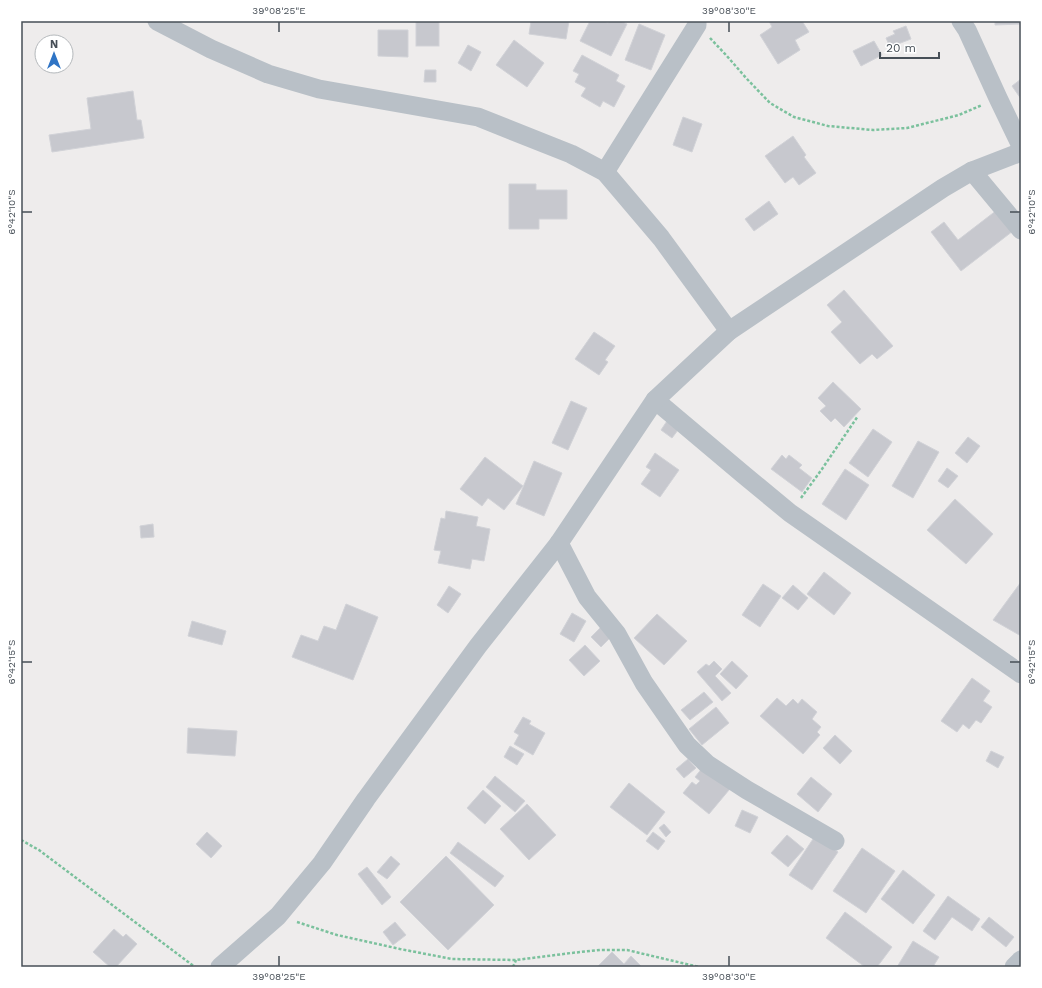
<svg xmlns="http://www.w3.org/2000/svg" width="1042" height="988" font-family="'Work Sans',sans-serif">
	<rect width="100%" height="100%" fill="#eeecec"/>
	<g fill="#c7c8ce" stroke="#d1d2d7">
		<rect x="416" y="21" width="23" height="25"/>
		<polygon points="531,21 569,21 566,39 529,34"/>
		<polygon points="590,21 604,21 608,23 609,21 620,21 627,24 611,56 580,41"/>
		<polygon points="769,21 802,21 809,32 795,40 800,50 778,64 760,35 772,27"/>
		<polygon points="995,21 1021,21 1021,24 995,25"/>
		<polygon points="639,24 665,35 651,70 625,60"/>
		<polygon points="906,26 911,39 890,47 886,38 895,34 893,31"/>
		<polygon points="378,30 408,30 408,57 378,56"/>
		<polygon points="514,40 544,63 527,87 496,65"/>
		<polygon points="874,41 882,55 861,66 853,51"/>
		<polygon points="468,45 481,52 471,71 458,63"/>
		<polygon points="582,55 619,75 616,81 625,86 614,107 603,101 600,107 581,96 586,88 575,82 579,74 573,71"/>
		<polygon points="425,70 436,70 436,82 424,82"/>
		<polygon points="1021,79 1021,99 1012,86"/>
		<polygon points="133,91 137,120 141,120 144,138 52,152 49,135 91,129 87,98"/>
		<polygon points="683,117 702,124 692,152 673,145"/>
		<polygon points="793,136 806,155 804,157 816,173 799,185 793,177 785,183 765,156"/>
		<polygon points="509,184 536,184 536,190 567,190 567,219 539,219 539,229 509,229"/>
		<polygon points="769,201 778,214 754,231 745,219"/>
		<polygon points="997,210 1013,231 961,271 931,232 944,222 958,240"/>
		<polygon points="844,290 893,346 877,359 872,354 860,364 831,332 842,322 827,305"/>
		<polygon points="594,332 615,346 605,360 608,362 599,375 575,359"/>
		<polygon points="833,382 861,409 844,427 835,418 831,422 820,411 826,406 818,398"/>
		<polygon points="571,401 587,408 568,450 552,443"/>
		<polygon points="669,418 681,426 672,438 661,430"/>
		<polygon points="873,429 892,442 868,477 849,463"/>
		<polygon points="968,437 980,446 967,463 955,453"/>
		<polygon points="918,441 939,452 913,498 892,486"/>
		<polygon points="655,453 679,470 660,497 641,484 651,470 646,467"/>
		<polygon points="782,455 786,459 789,455 802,465 799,468 812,478 802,492 771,469"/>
		<polygon points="485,457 523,486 504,510 488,498 482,506 460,489"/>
		<polygon points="534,461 562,473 544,516 516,504"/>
		<polygon points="947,468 958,476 948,488 938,481"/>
		<polygon points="845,469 869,485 846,520 822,504"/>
		<polygon points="955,499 993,534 966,564 927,530"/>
		<polygon points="446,511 478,517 476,526 490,529 484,561 472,559 470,569 438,563 441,551 434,550 441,518 445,519"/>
		<polygon points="153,524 154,537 141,538 140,526"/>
		<polygon points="824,572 851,593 834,615 807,594"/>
		<polygon points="1021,582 1021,636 993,620"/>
		<polygon points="763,584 781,596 760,627 742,615"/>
		<polygon points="793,585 808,598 798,610 782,598"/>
		<polygon points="449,586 461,594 448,613 437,605"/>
		<polygon points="346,604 378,617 353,680 292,657 301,635 318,641 324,626 336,630"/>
		<polygon points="572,613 586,621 574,642 560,634"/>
		<polygon points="657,614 687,641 664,665 634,638"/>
		<polygon points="192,621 226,631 222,645 188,636"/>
		<polygon points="601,627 611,637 601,647 591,637"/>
		<polygon points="585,645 600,661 584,676 569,660"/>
		<polygon points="714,661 722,669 715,676 731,693 722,701 697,672 706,664 709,666"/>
		<polygon points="732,661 748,676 736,689 720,674"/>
		<polygon points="972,678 990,691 983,701 992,707 981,723 976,720 969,729 963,724 957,732 941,721"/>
		<polygon points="704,692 713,702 690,720 681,710"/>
		<polygon points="777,698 786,706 793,699 798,704 802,699 817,712 812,719 821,727 817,732 820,735 803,754 760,716"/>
		<polygon points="716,707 729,723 702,745 689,729"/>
		<polygon points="523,717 531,721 529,724 545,733 533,755 514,744 519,735 514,732"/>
		<polygon points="188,728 237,731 235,756 187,753"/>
		<polygon points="835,735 852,751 840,764 823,748"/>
		<polygon points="510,746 524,754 517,765 504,757"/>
		<polygon points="991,751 1004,757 998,768 986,761"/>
		<polygon points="688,759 696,768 684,778 676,769"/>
		<polygon points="707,762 734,784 709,814 683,793 692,782 696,785 700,781 695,777"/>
		<polygon points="495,776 525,801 515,812 486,787"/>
		<polygon points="811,777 832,794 818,812 797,794"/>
		<polygon points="629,783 665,812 647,835 610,807"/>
		<polygon points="483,790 501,806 485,824 467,808"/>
		<polygon points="527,804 556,835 529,860 500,829"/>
		<polygon points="742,810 758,817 750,833 735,826"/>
		<polygon points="664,824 671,832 666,837 659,828"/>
		<polygon points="207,832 222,846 211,858 196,844"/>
		<polygon points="653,832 665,841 658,850 646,841"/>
		<polygon points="787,835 804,849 788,867 771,853"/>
		<polygon points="815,836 838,852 812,890 789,875"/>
		<polygon points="458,842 504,876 495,887 450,853"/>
		<polygon points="862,848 895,871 866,913 833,891"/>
		<polygon points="391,856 400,864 387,879 377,872"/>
		<polygon points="446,856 494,905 448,950 400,902"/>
		<polygon points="367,867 391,897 382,905 358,874"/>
		<polygon points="903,870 935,895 913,924 881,899"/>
		<polygon points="948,896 980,919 972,931 952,917 935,940 923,931"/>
		<polygon points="845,912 892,947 877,967 865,967 826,938"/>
		<polygon points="989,917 1014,937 1006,947 981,927"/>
		<polygon points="395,922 406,935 393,945 383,932"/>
		<polygon points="114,929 123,937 126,934 137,944 116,967 110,967 93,952"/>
		<polygon points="913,941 939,957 934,965 938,967 897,967"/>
		<polygon points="612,952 624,964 631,956 642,967 597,967"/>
	</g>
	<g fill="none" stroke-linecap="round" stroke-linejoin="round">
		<g stroke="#7bc19d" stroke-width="2.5" stroke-dasharray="3 2" stroke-linecap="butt">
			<polyline points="710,38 726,55 747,79 770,103 794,117 828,126 873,130 907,128 959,115 982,105"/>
			<polyline points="801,498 822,469 858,416"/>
			<polyline points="21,840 39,850 195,967"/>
			<polyline points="297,922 337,935 400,949 452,959 516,960 571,953 600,950 627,950 699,967"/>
			<polyline points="513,967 516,960"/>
		</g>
		<g stroke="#b9c0c7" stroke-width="19">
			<polyline points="157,21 211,49 268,74 319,89 478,117 571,154 605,172 661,238 729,331"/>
			<polyline points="961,21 967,30 998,98 1021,146"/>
			<polyline points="972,171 1021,230"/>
			<polyline points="605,172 697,25 697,21"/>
			<polyline points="655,400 744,475 790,513 1021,674"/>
			<polyline points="559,543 587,597 617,634 644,683 687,745 707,764 747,790 835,841"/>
			<polyline points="220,967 278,916 322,863 366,799 478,646 559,543 655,400 729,331 943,188 972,171 1021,152"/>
			<polyline points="1014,967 1021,960"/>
		</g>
	</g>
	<path fill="none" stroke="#474f57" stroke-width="1.5" d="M 279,22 L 279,32M 729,22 L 729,32M 22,212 L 32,212M 1010,212 L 1020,212M 22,662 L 32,662M 1010,662 L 1020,662M 279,956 L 279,966M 729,956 L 729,966"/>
	<rect width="1042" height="988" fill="none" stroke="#ffffff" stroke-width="44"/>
	<g transform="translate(54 54)"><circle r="19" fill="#ffffff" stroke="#b5b9bc"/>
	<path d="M0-3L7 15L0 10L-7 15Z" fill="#2f74c5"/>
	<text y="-6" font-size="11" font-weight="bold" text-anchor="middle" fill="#474f57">N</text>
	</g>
	<path d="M880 52v6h59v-6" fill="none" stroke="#474f57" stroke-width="2"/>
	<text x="886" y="52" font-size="12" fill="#474f57" stroke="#ffffff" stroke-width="3" paint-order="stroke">20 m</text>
	<rect x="22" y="22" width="998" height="944" fill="none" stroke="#474f57" stroke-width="1.5"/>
	<g font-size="10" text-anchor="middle" fill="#474f57">
		<text x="279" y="14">39°08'25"E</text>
		<text x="729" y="14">39°08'30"E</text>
		<text transform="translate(11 212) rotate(-90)" y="4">6°42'10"S</text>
		<text transform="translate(1031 212) rotate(-90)" y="4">6°42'10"S</text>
		<text transform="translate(11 662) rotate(-90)" y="4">6°42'15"S</text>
		<text transform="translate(1031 662) rotate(-90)" y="4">6°42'15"S</text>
		<text x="279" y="980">39°08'25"E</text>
		<text x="729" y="980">39°08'30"E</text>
	</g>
</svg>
